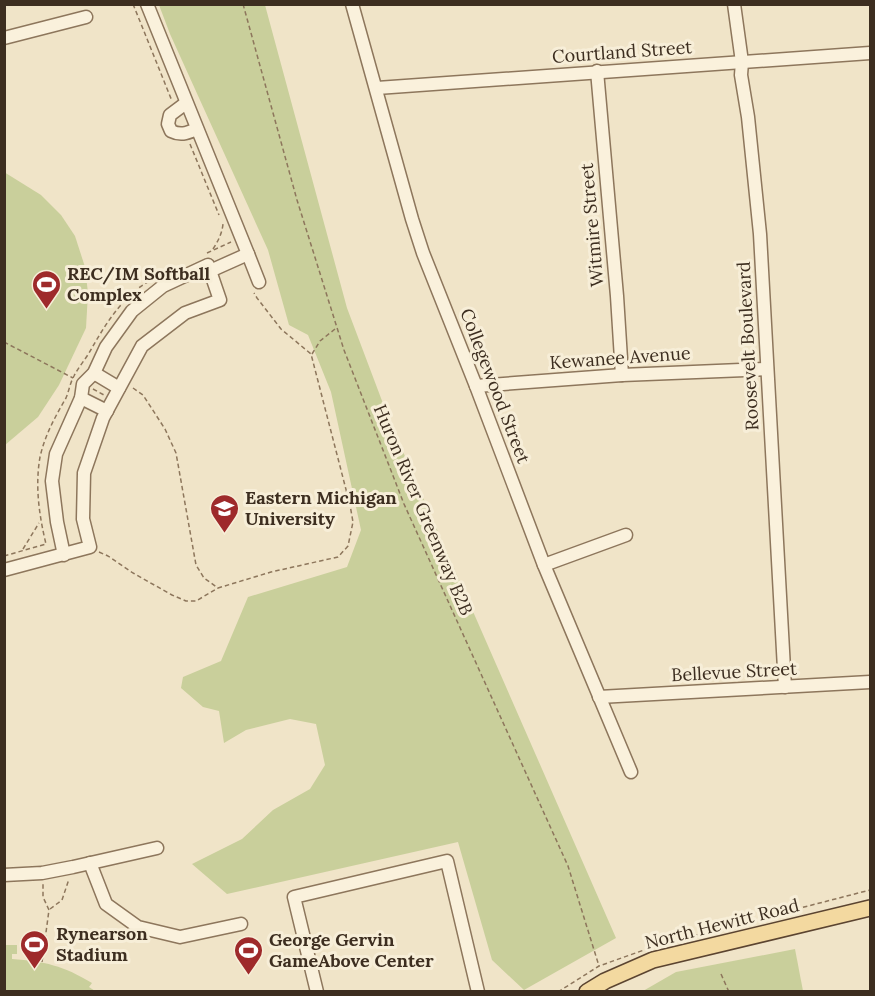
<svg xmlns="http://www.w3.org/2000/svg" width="875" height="996" font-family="Lora,serif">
	<rect width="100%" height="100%" fill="#f0e4c8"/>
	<g fill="#c9cf9b">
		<polygon points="159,5 265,5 347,308 390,422 616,938 524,990 492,960 458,842 227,894 192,864 242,839 273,810 310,789 325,765 316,724 290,719 246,730 224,743 219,711 203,707 181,688 183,677 221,661 248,597 347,567 361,530 331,392 308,335 289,325 268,250 170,34"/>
		<polygon points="4,172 41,195 61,215 75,236 85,267 88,293 86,328 59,385 38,417 5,445"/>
		<path d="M 5,945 L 17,945 L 17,954 L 12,954 L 12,959 C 44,961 64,966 92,983 L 89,987 L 95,991 L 5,991 Z"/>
		<polygon points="795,949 803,991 643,991 676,972"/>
	</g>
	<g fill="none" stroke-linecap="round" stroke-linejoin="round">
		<defs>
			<g id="minor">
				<polyline points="147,4 248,254 210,271"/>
				<polyline points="352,4 412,219 423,253 476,386 544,565 631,772"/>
				<polyline points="734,4 742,62 741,75 748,117 760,234 785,687"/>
				<polyline points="4,38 86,17"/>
				<polyline points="597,71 617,296 622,375"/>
				<polyline points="377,88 870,53"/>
				<path d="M 186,103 L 170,115 L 168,124 L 171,131 C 181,136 187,133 197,129"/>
				<polyline points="248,254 259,282"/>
				<polyline points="94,373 119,388"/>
				<polyline points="476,386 622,375 767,369"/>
				<polyline points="81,398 107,411"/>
				<polyline points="544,565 626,535"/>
				<polyline points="4,570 90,547 83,519 84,473 103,418 142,346 185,313 220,300 208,265 163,286 132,311 106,347 94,373 83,384 81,398 56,454 52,481 57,522 64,555"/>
				<polyline points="599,697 870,682"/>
				<polyline points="90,863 106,904 138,927 180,937 241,924"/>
				<polyline points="4,875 42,873 73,867 157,848"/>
				<polyline points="317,992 294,897 447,861 478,992"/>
			</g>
			<polyline id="major" points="587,992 605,981 653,960 870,908"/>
		</defs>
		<use href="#minor" stroke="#8d765c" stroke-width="15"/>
		<use href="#major" stroke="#5b4430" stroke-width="18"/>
		<g stroke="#8d765c" stroke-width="1.5" stroke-dasharray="4.5 3" stroke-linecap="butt">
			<polyline points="133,4 172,101"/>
			<polyline points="243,4 297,200 344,350 404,504 568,866 599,966"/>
			<polyline points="190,144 219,215"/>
			<path d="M 213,249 C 218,241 222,234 223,224"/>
			<polyline points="207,253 231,242"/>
			<polyline points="4,342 73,378"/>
			<polyline points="312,354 320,341 335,329"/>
			<polyline points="133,388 143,395 165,429 176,453 196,565 204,578 218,588 271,572 338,557 348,546 353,522 350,505 311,354 281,329 257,298 254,293"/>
			<polyline points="93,389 104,395"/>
			<polyline points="23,549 39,523"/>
			<polyline points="99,552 108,556 133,573 172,595 186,601 196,601 218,588"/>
			<path d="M 4,556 L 46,544 C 39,515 35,486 40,457 C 45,435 55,417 66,398 C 69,391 70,383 74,376 C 78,368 84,361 89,353 C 105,325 122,296 151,280"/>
			<polyline points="50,909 62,900 69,879"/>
			<polyline points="665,943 870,890"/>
			<polyline points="42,962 49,910 43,897 43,884"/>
			<polyline points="721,974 729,992"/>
			<polyline points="558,992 599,966 644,950"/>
		</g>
		<use href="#minor" stroke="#faf1dc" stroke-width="12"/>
		<use href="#major" stroke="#f3d9a0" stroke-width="15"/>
	</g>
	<defs>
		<symbol id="stadium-pin" viewBox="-11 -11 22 30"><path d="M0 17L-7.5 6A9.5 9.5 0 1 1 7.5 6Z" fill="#9e2a2b" stroke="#f7eed8"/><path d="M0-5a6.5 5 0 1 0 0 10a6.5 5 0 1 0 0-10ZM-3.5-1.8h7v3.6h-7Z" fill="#fff"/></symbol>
		<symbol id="university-pin" viewBox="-11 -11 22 30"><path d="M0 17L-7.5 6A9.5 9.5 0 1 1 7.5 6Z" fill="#9e2a2b" stroke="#f7eed8"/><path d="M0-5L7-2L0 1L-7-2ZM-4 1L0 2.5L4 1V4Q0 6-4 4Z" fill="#fff"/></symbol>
	</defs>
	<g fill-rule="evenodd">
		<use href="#stadium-pin" x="30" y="268" width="33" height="45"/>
		<use href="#university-pin" x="208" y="492" width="33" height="45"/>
		<use href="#stadium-pin" x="18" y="928" width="33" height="45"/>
		<use href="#stadium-pin" x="232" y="934" width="33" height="45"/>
	</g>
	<g text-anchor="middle" stroke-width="6" stroke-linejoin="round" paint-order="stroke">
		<g font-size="18" fill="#3d2e20" stroke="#f7eed8">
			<text transform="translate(622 52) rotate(-4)" y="6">Courtland Street</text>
			<text transform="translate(592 225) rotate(-95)" y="6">Witmire Street</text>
			<text transform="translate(748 346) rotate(-93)" y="6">Roosevelt Boulevard</text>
			<text transform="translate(620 358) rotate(-4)" y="6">Kewanee Avenue</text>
			<text transform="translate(495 386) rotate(69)" y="6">Collegewood Street</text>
			<text transform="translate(423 510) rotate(67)" y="6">Huron River Greenway B2B</text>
			<text transform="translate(734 672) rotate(-3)" y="6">Bellevue Street</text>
			<text transform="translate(722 924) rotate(-14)" y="6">North Hewitt Road</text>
		</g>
		<g font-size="18" font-weight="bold" fill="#3d2e20" stroke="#f7eed8" text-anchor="start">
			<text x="67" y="280">REC/IM Softball<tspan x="67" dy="21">Complex</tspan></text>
			<text x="245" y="504">Eastern Michigan<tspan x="245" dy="21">University</tspan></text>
			<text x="56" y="940">Rynearson<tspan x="56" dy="21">Stadium</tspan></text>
			<text x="269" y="946">George Gervin<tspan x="269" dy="21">GameAbove Center</tspan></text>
		</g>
	</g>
	<rect width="875" height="996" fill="none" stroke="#3d2e20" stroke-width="12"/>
</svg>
